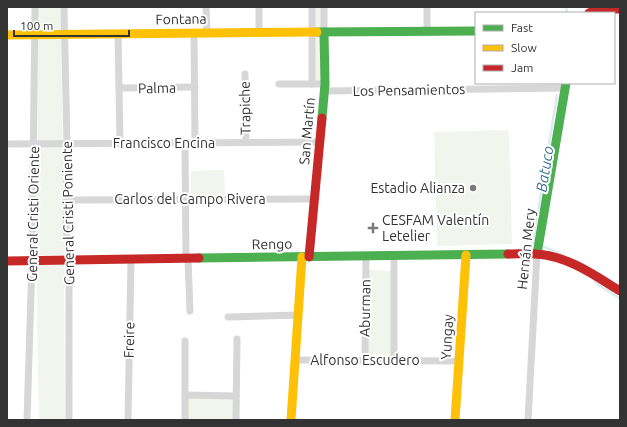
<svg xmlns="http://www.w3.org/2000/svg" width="627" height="427" font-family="Ubuntu,sans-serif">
	<rect width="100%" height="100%" fill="#fff"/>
	<g fill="#f1f5ed">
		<polygon points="38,7 61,7 64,255 37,255"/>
		<polygon points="314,7 322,7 323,81 314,81"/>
		<polygon points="509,130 512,244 437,246 434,132"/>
		<polygon points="224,170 225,195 191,195 191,171"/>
		<polygon points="36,264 64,264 65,420 39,420"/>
		<polygon points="368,270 391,271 391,355 366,354"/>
		<polygon points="187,396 234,398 234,420 186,420"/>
	</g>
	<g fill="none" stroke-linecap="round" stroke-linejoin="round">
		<g stroke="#ddebf3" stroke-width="2.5">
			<polyline points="566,7 567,13"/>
			<polyline points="533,243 557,95"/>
			<polyline points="545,247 565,256"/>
			<path d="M 593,279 C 599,288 611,291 620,299"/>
		</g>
		<g stroke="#d7d7d7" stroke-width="7">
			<polyline points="64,7 67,143 66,227 69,260 69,420"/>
			<polyline points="206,7 207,33"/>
			<polyline points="259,7 259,32"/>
			<polyline points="427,7 427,31"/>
			<polyline points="194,33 195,142"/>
			<polyline points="324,33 324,7"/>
			<polyline points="118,34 120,143"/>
			<polyline points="245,74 246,142"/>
			<polyline points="279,84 325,84"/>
			<polyline points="312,84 312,7"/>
			<polyline points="119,88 195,87"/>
			<polyline points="325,91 565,88"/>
			<polyline points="185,142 186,259"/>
			<polyline points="7,144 320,142"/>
			<polyline points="66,200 315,199"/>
			<polyline points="394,256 394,360"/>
			<polyline points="188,259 190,311"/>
			<polyline points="228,317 298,315"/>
			<polyline points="295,360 459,361"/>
			<polyline points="365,360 366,256"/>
			<polyline points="185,395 236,396"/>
			<polyline points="27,420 32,261 35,7"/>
			<polyline points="128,420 131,259"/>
			<polyline points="185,420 185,341"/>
			<polyline points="236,420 237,339"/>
			<polyline points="528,420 537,254"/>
		</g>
		<g stroke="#4caf50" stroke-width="9">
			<polyline points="317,32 476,31"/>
			<polyline points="322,118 325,84 324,33"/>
			<polyline points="537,254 566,83"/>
			<polyline points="199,258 508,254"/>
		</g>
		<g stroke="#ffc107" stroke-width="9">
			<polyline points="7,35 317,32"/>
			<polyline points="291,420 302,257"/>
			<polyline points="455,420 466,255"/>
		</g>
		<g stroke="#c62828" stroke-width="9">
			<polyline points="589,13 597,9 620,9"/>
			<path d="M 508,254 C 518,254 527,253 536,254 C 568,256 594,275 620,291"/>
			<polyline points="309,257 322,118"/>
			<polyline points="7,261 199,258"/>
		</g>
	</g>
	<g fill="#7a7a7a" stroke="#fff" stroke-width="1.5">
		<circle cx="473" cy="188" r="4"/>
		<path d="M371 222h4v4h4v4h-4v4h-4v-4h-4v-4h4z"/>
	</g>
	<g text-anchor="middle" stroke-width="4" stroke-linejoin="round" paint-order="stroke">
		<g font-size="14" fill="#333" stroke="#fff">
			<text transform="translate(181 19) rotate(-1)" y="5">Fontana</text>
			<text transform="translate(157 88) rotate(-1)" y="5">Palma</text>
			<text transform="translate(409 90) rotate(-1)" y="5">Los Pensamientos</text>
			<text transform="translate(245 108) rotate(-91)" y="5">Trapiche</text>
			<text transform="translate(307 131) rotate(-85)" y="5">San Martín</text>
			<text x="164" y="148">Francisco Encina</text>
			<text x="190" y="204">Carlos del Campo Rivera</text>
			<text transform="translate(68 213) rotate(-91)" y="5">General Cristi Poniente</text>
			<text transform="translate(33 214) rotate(-89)" y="5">General Cristi Oriente</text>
			<text transform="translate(272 244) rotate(-1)" y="5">Rengo</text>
			<text transform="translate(526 249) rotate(-84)" y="5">Hernán Mery</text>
			<text transform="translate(365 308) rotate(-89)" y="5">Aburman</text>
			<text transform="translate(447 337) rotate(-87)" y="5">Yungay</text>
			<text transform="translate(129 340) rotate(-89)" y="5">Freire</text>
			<text x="365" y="365">Alfonso Escudero</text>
		</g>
		<g font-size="14" fill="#333" stroke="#fff" text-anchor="end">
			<text x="465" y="193">Estadio Alianza</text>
			<text x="382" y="225" text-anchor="start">CESFAM Valentín<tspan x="382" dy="16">Letelier</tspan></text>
		</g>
		<g font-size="15" font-style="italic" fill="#3f7597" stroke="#fff">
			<text transform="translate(545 169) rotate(-81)" y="5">Batuco</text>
		</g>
	</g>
	<rect width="627" height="427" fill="none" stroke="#333333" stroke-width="16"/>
	<rect x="475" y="12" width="140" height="72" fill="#ffffff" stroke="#adadad"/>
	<rect x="483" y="25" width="20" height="6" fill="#4caf50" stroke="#adadad"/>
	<text x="511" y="32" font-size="12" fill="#333333">Fast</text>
	<rect x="483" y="45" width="20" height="6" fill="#ffc107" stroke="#adadad"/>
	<text x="511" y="52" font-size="12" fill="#333333">Slow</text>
	<rect x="483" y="65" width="20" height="6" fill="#c62828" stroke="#adadad"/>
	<text x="511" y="72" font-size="12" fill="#333333">Jam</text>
	<path d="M14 30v6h115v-6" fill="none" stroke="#333333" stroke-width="2"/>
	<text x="20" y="30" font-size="12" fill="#333333" stroke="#ffffff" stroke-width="3" paint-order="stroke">100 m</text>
</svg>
